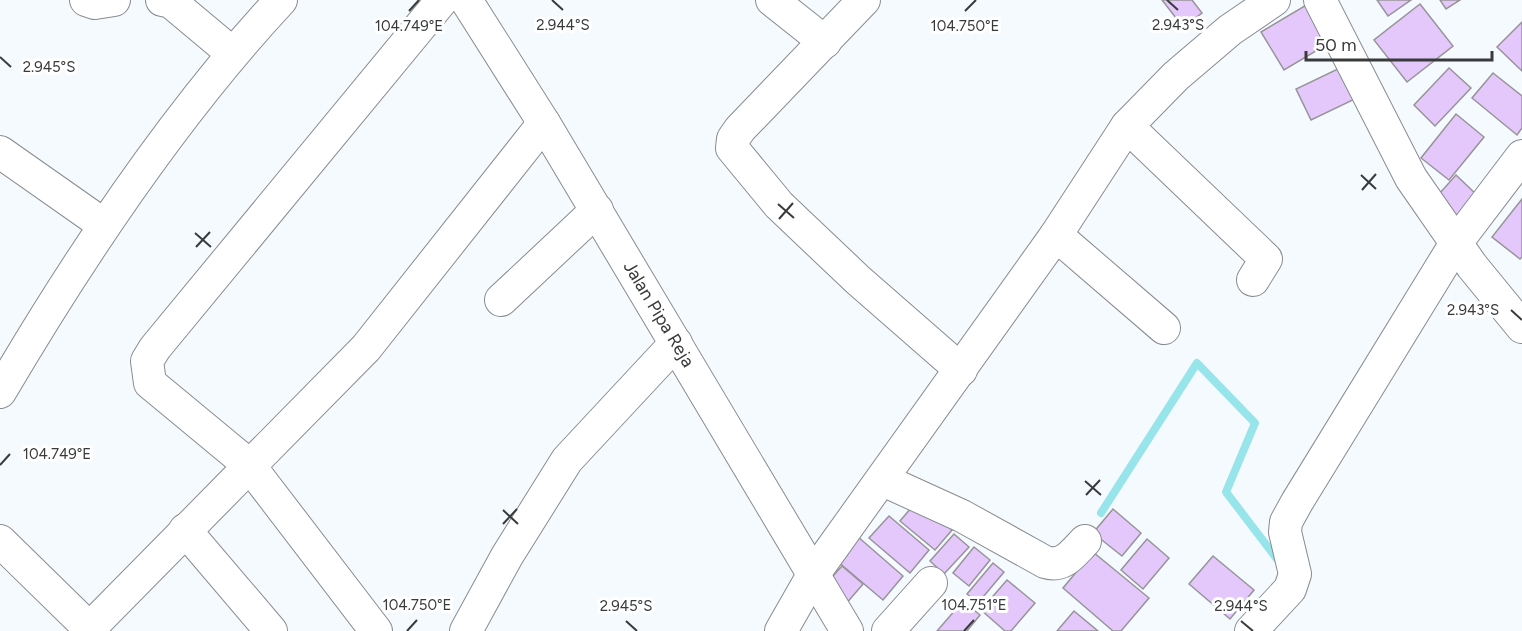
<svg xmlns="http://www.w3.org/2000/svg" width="1522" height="631" font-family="Figtree,sans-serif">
	<rect width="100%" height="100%" fill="#f5fafe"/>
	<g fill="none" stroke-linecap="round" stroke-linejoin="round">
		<polyline stroke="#97e4eb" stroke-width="8" points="1101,513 1197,363 1255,423 1226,492 1277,559"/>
	</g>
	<g fill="#e5c8fb" stroke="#979499" stroke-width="1.5">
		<polygon points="1162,0 1192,0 1202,13 1183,27"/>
		<polygon points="1377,0 1411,0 1388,16"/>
		<polygon points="1440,0 1460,0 1446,9"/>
		<polygon points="1308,4 1331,42 1284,70 1261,32"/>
		<polygon points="1420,4 1453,46 1407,82 1374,40"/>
		<polygon points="1522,22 1522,71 1497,47"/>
		<polygon points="1342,67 1357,98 1311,120 1296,89"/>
		<polygon points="1449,68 1471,88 1435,126 1414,105"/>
		<polygon points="1493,73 1522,96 1522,128 1517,135 1472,98"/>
		<polygon points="1456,114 1484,137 1449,180 1421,158"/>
		<polygon points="1456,175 1479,197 1453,224 1431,203"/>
		<polygon points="1522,199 1522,257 1520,259 1492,237"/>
		<polygon points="917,501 952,530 935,550 900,521"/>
		<polygon points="1113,509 1141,533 1122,556 1093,533"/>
		<polygon points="889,516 929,550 910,573 869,538"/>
		<polygon points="954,534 969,547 944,574 930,561"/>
		<polygon points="857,536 903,576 883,600 837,561"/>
		<polygon points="1147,539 1169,558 1143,589 1121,570"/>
		<polygon points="974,547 990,560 969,586 953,573"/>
		<polygon points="1093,552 1149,598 1121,631 1113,631 1063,588"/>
		<polygon points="1213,556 1254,590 1230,619 1189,584"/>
		<polygon points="993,563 1004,572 978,603 967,594"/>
		<polygon points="842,566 863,584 845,605 823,587"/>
		<polygon points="1007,580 1035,603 1011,631 1005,631 981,610"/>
		<polygon points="963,601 980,615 967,631 937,631"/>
		<polygon points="1074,611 1098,631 1057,631"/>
	</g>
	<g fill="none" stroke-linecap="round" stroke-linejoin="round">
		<defs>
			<g id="minor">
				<polyline points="86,0 95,3 114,0"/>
				<polyline points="162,0 171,2 232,53"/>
				<polyline points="466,0 544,123 847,631"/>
				<polyline points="772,0 825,42"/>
				<polyline points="864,0 740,129 733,139 732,148 779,205 858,280 961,370"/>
				<polyline points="1320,0 1411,178 1472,266 1522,327"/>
				<polyline points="1127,126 1266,259 1253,280"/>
				<polyline points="0,152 104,225"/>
				<polyline points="1056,235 1164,328"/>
				<polyline points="501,300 597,210"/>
				<path d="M 0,392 C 80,256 174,115 281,0"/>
				<path d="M 883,480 L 962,516 L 1045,562 C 1064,568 1073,553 1085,541"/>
				<polyline points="185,530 271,631"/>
				<polyline points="0,541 92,631"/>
				<polyline points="89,629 366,348 544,123"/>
				<polyline points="376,631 249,465 150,383 147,361 155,348 442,0"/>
				<polyline points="466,631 507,556 567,460 676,343"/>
				<polyline points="781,631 813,575 1056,235 1127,126 1176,76 1230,30 1274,0"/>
				<polyline points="888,631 931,583"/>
				<polyline points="1251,631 1290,589 1295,574 1285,532 1286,522 1297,502 1456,243 1522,156"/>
			</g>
		</defs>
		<use href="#minor" stroke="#888c90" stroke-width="34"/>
		<use href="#minor" stroke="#fff" stroke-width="32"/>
	</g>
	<path fill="none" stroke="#383a3b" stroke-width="2" d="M 552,0 L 563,10M 1167,0 L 1178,10M 409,11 L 419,0M 965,11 L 976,0M 0,57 L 11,67M 1361,175 L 1376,189M 1362,190 L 1376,174M 778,204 L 794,218M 779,219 L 793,203M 195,233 L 211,247M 196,247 L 210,232M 1511,310 L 1522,320M 0,465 L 10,454M 1085,481 L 1101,495M 1086,495 L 1100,480M 503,510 L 518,524M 503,524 L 517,509M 626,621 L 637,631M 1241,621 L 1253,631M 407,631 L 417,620M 964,631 L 974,620"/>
	<g text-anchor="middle" stroke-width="6" stroke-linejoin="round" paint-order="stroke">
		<g font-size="18" fill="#383a3b" stroke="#fff">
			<text transform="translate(659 314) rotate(59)" y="6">Jalan Pipa Reja</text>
		</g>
	</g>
	<g font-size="15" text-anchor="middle" fill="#383a3b" stroke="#fff" stroke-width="6" stroke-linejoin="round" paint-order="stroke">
		<text x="1178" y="30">2.943°S</text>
		<text x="563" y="30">2.944°S</text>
		<text x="409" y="31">104.749°E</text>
		<text x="965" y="31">104.750°E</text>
		<text x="49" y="72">2.945°S</text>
		<text x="1473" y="315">2.943°S</text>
		<text x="57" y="459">104.749°E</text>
		<text x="417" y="610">104.750°E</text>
		<text x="974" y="610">104.751°E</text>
		<text x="626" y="611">2.945°S</text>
		<text x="1241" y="611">2.944°S</text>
	</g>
	<path d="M1306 51v9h186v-9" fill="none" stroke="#383a3b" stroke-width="3"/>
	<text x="1315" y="51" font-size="18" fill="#383a3b" stroke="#ffffff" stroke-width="4.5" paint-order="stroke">50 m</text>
</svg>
